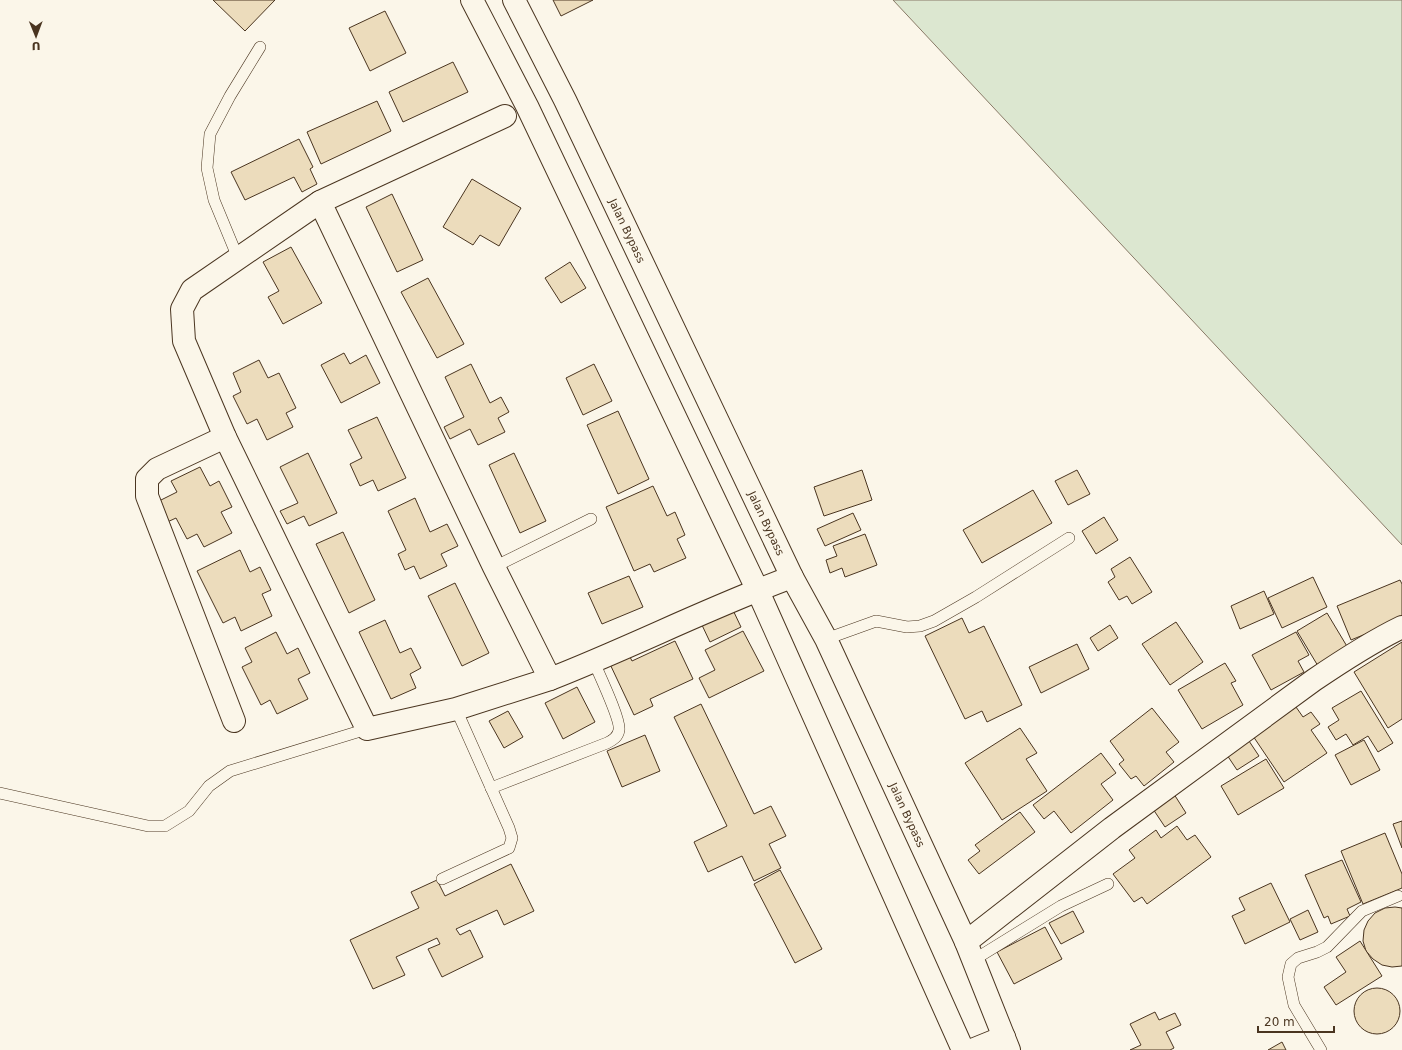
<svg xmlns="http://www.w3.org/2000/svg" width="1402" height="1050" font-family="'DejaVu Sans',sans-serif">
	<rect width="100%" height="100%" fill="#fbf6e9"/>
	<polygon fill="#dce7d0" stroke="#887966" points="893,0 1402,0 1402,545"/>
	<g fill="#ecdcbc" stroke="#4a3520">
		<polygon points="213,0 275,0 245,31"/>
		<polygon points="553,0 593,0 561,16"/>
		<polygon points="385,11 406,53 370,71 349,28"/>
		<polygon points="453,62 468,92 403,122 389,92"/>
		<polygon points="377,101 391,131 321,164 307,132"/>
		<polygon points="299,139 313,167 310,169 317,184 302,192 294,177 245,200 231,172"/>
		<polygon points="472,179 521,208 499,246 480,235 473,245 443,227"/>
		<polygon points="392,194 423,260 397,272 366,207"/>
		<polygon points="291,247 322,303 283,324 268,297 279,291 263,262"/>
		<polygon points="570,262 586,288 561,303 545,278"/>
		<polygon points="428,278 464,344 437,358 401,292"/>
		<polygon points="344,353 350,364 366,355 380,383 341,403 321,365"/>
		<polygon points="259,360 268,378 279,373 296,408 286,413 293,427 267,440 257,419 247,424 233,396 241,392 233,373"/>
		<polygon points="471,364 490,403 501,397 509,412 498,418 505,432 478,445 470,429 450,439 444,427 464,417 445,377"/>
		<polygon points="594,364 612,401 583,415 566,378"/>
		<polygon points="618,411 649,479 618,494 587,425"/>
		<polygon points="377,417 406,478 378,491 373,480 360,486 350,464 362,458 348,430"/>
		<polygon points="308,453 337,513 309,526 304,516 287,524 280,511 298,503 280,467"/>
		<polygon points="514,453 546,521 520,533 489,465"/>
		<polygon points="200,467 210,486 219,481 232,507 221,512 232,533 204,547 197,534 187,539 176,518 163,524 153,504 177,492 171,481"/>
		<polygon points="862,470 872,500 824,516 814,487"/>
		<polygon points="1077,470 1090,494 1068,505 1055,481"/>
		<polygon points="653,486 667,516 675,512 685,535 677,539 686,558 654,572 650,564 634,571 606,507"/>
		<polygon points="1033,490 1052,523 982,563 963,530"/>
		<polygon points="415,498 430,532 447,524 458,546 441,554 447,566 420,579 414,566 405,570 398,554 406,550 388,511"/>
		<polygon points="853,513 861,530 825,546 817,529"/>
		<polygon points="1104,517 1118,540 1096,554 1082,531"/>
		<polygon points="343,532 375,600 349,613 316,544"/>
		<polygon points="865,534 877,565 845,577 842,568 830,573 826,560 837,556 833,546"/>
		<polygon points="240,550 250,572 260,567 271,590 262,594 272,616 241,631 235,617 223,623 197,571"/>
		<polygon points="1130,557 1152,592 1132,604 1127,596 1119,600 1108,582 1115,577 1111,569"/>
		<polygon points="629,576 643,607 602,624 588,593"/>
		<polygon points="1313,577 1327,607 1282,628 1268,598"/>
		<polygon points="1400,580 1402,584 1402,619 1351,640 1337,606"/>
		<polygon points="455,583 489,653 462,666 428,596"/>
		<polygon points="1264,591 1274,614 1240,629 1231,606"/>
		<polygon points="732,608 741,627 710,642 701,623"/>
		<polygon points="1327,613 1348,648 1318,666 1297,631"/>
		<polygon points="962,618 969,633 984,626 1022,705 987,722 982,711 965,719 925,636"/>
		<polygon points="385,620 400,653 411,648 421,668 410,674 416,688 391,699 359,632"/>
		<polygon points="1176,622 1203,662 1170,685 1142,644"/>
		<polygon points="1110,625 1118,638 1098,651 1090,638"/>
		<polygon points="743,631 764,671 709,698 699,678 715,670 705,650"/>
		<polygon points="276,632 287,654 298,648 310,673 298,679 308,699 277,714 270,700 261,705 242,667 252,662 245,648"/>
		<polygon points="1296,632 1309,655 1298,661 1304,672 1271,690 1252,655"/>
		<polygon points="675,641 693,679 650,699 653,706 634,715 609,662 628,653 632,661"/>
		<polygon points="1402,642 1402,719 1388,728 1354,672"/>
		<polygon points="1077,644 1089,669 1041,693 1029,667"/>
		<polygon points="1225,663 1236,681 1231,683 1243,705 1202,729 1178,690"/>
		<polygon points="577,687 595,722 563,739 545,703"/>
		<polygon points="1361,691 1393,743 1378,752 1368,736 1353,745 1346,734 1336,740 1328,727 1339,720 1332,708"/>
		<polygon points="701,704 754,814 771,806 786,836 769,844 781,868 754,881 742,856 708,872 694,842 727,826 674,717"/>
		<polygon points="1296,707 1303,717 1311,712 1320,724 1311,730 1327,753 1284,782 1253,736"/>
		<polygon points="1152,708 1179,742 1166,752 1174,762 1144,786 1136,776 1131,779 1119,764 1124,760 1110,741"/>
		<polygon points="508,711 523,737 504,748 489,721"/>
		<polygon points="1020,728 1037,753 1026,759 1047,791 1002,820 965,763"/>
		<polygon points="645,735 660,771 622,787 607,751"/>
		<polygon points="1247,738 1259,756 1237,770 1225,752"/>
		<polygon points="1364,740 1380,770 1351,785 1335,755"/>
		<polygon points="1101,753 1116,773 1101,784 1113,800 1071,833 1054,811 1044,819 1033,805"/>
		<polygon points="1266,759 1284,788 1238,815 1221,786"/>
		<polygon points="1172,791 1186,813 1165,827 1151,806"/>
		<polygon points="1020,812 1035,832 979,874 968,860 980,851 975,845"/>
		<polygon points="1402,821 1402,848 1393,824"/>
		<polygon points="1177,826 1187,840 1195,835 1211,857 1147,904 1142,897 1134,902 1113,874 1135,858 1129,850 1156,830 1161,838"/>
		<polygon points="1385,833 1402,874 1402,888 1363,904 1341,851"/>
		<polygon points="1342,860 1361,902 1347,909 1350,916 1331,924 1328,916 1324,918 1305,875"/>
		<polygon points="511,864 534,911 504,925 497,910 456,929 460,935 470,930 483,957 442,977 428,949 440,944 437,938 396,957 405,975 373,989 350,940 419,908 411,892 437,880 445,896"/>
		<polygon points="780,870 822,949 795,963 754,884"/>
		<polygon points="1271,883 1290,922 1245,944 1232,916 1245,910 1239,898"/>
		<polygon points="1395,907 1402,908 1402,966 1392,967 1382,965 1373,959 1366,951 1363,941 1364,930 1368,921 1375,913 1385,908"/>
		<polygon points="1308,910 1318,932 1300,940 1290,919"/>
		<polygon points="1073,911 1084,932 1061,944 1049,923"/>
		<polygon points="1045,927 1062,959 1014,984 997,952"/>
		<polygon points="1360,941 1382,976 1336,1005 1324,987 1346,972 1336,957"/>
		<circle cx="1377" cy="1011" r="23"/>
		<polygon points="1155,1012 1159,1020 1175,1013 1181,1025 1166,1032 1174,1048 1170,1050 1130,1050 1141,1045 1130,1024"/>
		<polygon points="1282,1042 1286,1050 1268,1050"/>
	</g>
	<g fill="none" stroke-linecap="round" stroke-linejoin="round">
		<defs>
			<g id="service">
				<polyline points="238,258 214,200 207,168 210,134 230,96 260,47"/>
				<polyline points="494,567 591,519"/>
				<polyline points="826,639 876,621 907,627 920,626 934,621 976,597 1069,538"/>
				<path d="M 491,788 L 607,743 C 613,740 618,737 619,730 C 621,720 599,674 594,662"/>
				<polyline points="0,793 148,826 165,826 189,811 209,786 230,771 367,729"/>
				<polyline points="442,879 509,848 512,838 509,828 456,709"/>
				<polyline points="972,961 1061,906 1108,884"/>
				<polyline points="1321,1050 1294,1005 1288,977 1291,964 1298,958 1317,952 1327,947 1362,911 1398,896"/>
			</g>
			<g id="minor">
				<path d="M 505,116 L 320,202 L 494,567 L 550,679 C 632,647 710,607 792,577"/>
				<polyline points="320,202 192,290 182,309 184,341 225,437 367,729 456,709 550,679"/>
				<polyline points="225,437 157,469 147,479 147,496 234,721"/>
				<path d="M 966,942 L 1112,828 L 1314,680 C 1342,661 1371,642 1402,627"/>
			</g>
			<g id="trunk">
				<polyline points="472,0 527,106 757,589 963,1050"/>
				<path id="s1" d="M 514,0 L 565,100 L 792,577 L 826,639 L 966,942 L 1009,1050"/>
				<polyline points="972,1050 1004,1037"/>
			</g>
		</defs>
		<use href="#service" stroke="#4a3520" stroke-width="12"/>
		<use href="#minor" stroke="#4a3520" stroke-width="24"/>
		<use href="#trunk" stroke="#4a3520" stroke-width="24"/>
		<use href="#service" stroke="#fbf6e9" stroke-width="11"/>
		<use href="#minor" stroke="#fbf6e9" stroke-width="22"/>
		<use href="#trunk" stroke="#fbf6e9" stroke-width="22"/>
	</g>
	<g text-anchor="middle" stroke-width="3" stroke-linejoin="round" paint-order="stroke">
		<g font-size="11" fill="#4a3520" stroke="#fbf6e9">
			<text dy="4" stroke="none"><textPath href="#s1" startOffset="257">Jalan Bypass</textPath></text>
			<text dy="4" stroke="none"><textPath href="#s1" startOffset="581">Jalan Bypass</textPath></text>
			<text dy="4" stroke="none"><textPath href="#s1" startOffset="905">Jalan Bypass</textPath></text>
		</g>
	</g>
	<g transform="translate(36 36) rotate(179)" stroke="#fbf6e9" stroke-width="3" paint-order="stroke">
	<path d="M0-3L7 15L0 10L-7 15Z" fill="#4a3520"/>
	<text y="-6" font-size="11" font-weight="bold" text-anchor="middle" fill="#4a3520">U</text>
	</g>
	<path d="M1258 1026v6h76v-6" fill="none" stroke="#4a3520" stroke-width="2"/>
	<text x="1264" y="1026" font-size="12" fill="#4a3520" stroke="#fbf6e9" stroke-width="3" paint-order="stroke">20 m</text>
</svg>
